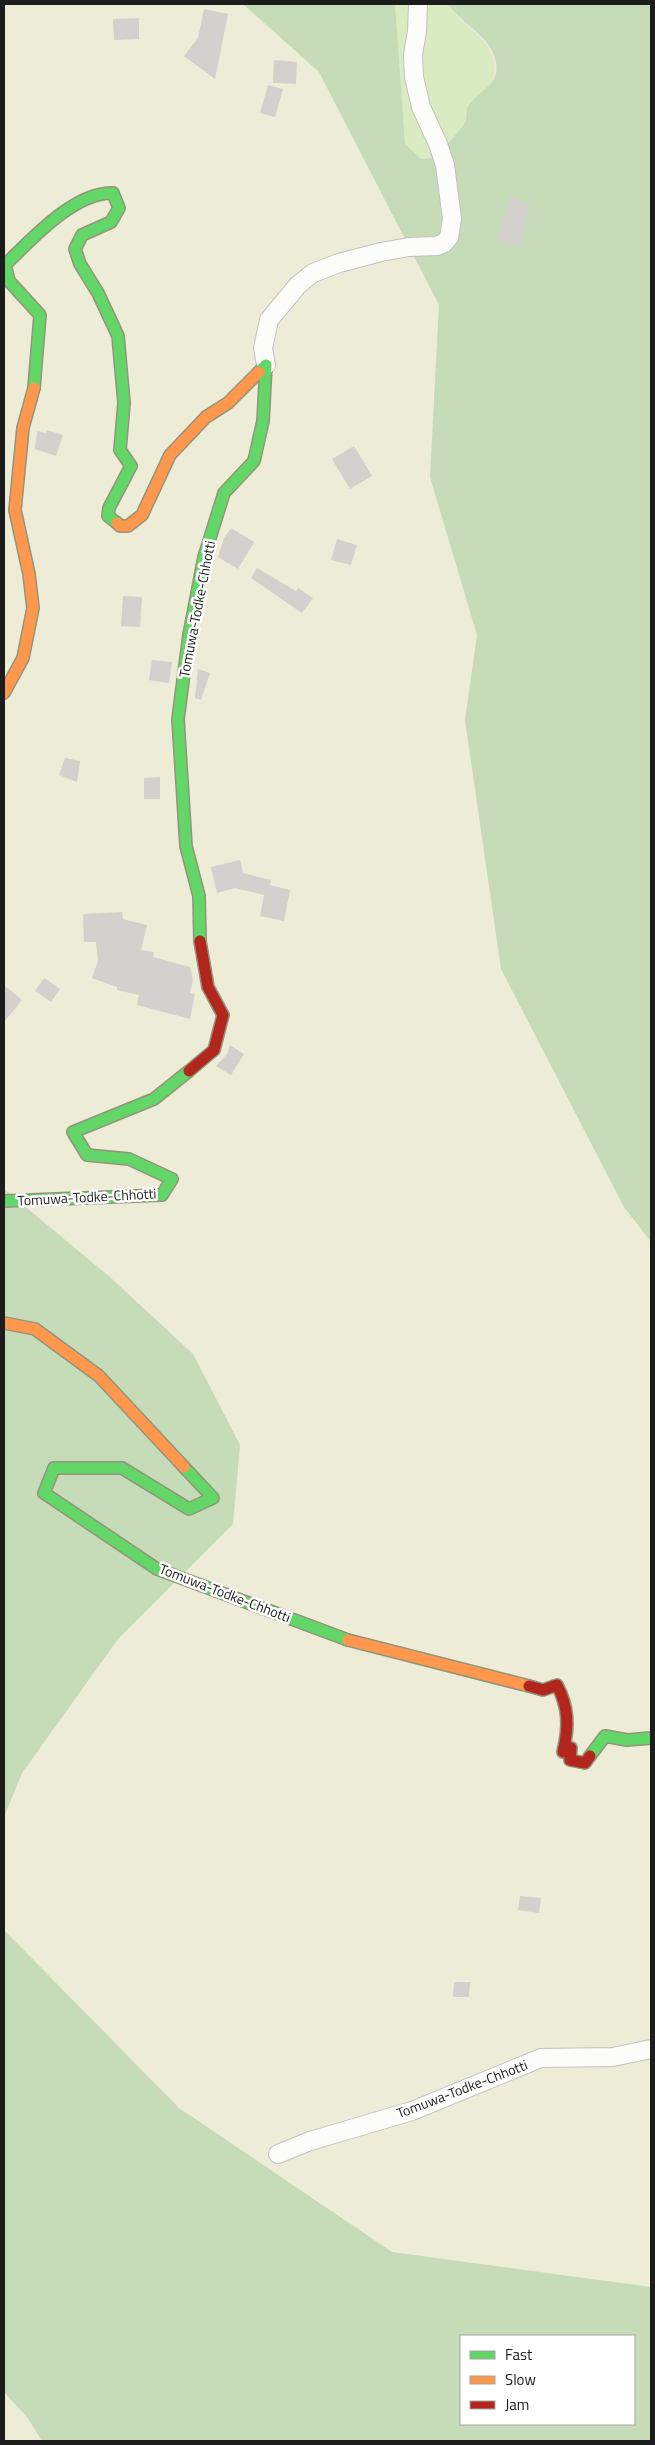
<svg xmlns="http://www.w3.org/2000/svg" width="655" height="2445" font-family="'Titillium Web',sans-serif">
	<rect width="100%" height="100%" fill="#ebe8e4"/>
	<g fill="#edecd6">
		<polygon points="4,4 243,4 319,72 439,305 430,477 477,635 465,720 501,969 624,1207 651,1242 651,2287 392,2252 179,2108 4,1931 4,1817 22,1774 118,1639 233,1524 193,1354 112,1279 4,1189"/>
		<polygon points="4,2392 27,2417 42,2441 4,2441"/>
	</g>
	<path fill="#d9ebc0" d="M 395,4 L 448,4 C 468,35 502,39 493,84 L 487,88 L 465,113 L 466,120 L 462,127 L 433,157 L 421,159 L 405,144 Z"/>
	<g fill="#c6dbb7" fill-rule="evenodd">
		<path d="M 243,4 L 395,4 L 405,144 L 421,159 C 425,159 430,158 433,157 C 438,154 465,126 466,120 C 467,114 465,110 469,105 C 482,87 504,84 494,55 C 486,34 460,22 448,4 L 651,4 L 651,1242 L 624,1207 L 501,969 L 465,720 L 477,635 L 430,477 L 439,305 L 319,72 Z"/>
		<polygon points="4,1189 112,1279 193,1354 240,1445 233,1524 118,1639 22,1773 4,1817"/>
		<path d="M 4,1930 L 179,2108 L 392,2252 L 651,2287 L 651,2441 L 42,2441 L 27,2417 L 4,2392 ZM 461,2336 L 634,2336 L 634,2424 L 461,2424 Z"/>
	</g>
	<g fill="#d3d0cd">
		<polygon points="204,9 228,14 215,79 184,56 198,38"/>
		<polygon points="139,18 139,39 114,40 113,19"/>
		<polygon points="274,60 297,62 296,84 273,83"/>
		<polygon points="268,85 283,89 275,117 260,113"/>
		<polygon points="511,198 530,202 521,246 498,241 506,204 510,205"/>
		<polygon points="47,430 63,435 56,456 35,449 37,431 46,433"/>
		<polygon points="354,446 372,476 350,489 332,459"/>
		<polygon points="231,528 254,542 238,569 218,557 224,538"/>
		<polygon points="337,539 357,545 351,565 331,560"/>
		<polygon points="257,568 296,591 298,588 313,598 302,613 251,578"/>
		<polygon points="123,596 142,597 140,627 121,626"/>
		<polygon points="152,660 172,662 169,683 149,680"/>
		<polygon points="198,669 210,673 201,700 195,698"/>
		<polygon points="65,758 80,761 77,782 59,775"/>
		<polygon points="160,777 160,799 144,799 144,778"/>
		<polygon points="240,860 243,873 271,880 270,885 290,890 284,921 260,916 264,895 235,888 217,893 211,867"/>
		<polygon points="122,912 123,919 147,925 141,950 154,952 153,957 190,967 193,979 190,993 195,994 190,1019 137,1005 139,995 117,990 117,987 92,978 98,961 96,942 84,942 83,914"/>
		<polygon points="44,978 60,989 51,1002 35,991"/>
		<polygon points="4,985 22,1000 4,1022"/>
		<polygon points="230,1045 244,1054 231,1075 216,1066 227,1054"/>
		<polygon points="520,1896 541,1898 539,1913 518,1910"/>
		<polygon points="454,1982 470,1982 469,1997 453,1997"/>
	</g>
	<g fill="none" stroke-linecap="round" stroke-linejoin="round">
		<defs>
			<g id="street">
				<polyline points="266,365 263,348 269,320 298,285 313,273 339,263 381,252 409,247 437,246 444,243 449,237 452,219 445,165 438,144 421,107 414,77 413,55 417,31 418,4"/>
				<polyline points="278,2154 310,2141 412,2111 541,2058 613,2057 651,2049"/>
			</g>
			<g id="fast">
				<path d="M 34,388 L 40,315 L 9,281 L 5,265 C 32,239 74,192 113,193 L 119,208 L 111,222 L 82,235 L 75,249 L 80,264 L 98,293 L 118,336 L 124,403 L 120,450 L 131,466 L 109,508 L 108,516 L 117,523"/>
				<polyline points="200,941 199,896 186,846 178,719 189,635 204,557 224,493 254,461 263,421 266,365 259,372"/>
				<polyline points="4,1201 162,1195 172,1179 129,1159 87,1155 73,1132 154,1099 189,1071"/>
				<polyline points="184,1467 213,1498 189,1509 122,1468 54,1468 44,1493 157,1569 348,1640"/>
				<polyline points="590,1756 605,1736 627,1740 651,1738"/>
			</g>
			<g id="slow">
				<polyline points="117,523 120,526 128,526 142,515 170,455 206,417 228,403 259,372"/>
				<polyline points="4,693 23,658 33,608 29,574 15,510 23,428 34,388"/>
				<polyline points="4,1323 35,1329 99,1376 184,1467"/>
				<polyline points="348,1640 529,1686"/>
			</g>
			<g id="jam">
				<polyline points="189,1071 214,1050 223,1015 208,987 200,941"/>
				<path d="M 529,1686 L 543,1690 L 557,1685 C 569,1708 569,1727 563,1752 L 571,1748 L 570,1760 L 585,1763 L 590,1756"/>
			</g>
		</defs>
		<use href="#street" stroke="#c3c2c0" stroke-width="20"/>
		<use href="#fast" stroke="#94947c" stroke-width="14"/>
		<use href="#slow" stroke="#94947c" stroke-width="14"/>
		<use href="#jam" stroke="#94947c" stroke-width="14"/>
		<use href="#street" stroke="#fcfcfb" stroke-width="18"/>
		<use href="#fast" stroke="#63d668" stroke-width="11"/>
		<use href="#slow" stroke="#ff974d" stroke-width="11"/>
		<use href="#jam" stroke="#b3261e" stroke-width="11"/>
	</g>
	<g text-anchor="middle" stroke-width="5" stroke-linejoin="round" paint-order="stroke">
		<g font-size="14" fill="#1c1c1c" stroke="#fff">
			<text transform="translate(197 609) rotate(-79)" y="5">Tomuwa-Todke-Chhotti</text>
			<text transform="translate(87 1197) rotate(-3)" y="5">Tomuwa-Todke-Chhotti</text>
			<text transform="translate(225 1593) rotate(21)" y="5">Tomuwa-Todke-Chhotti</text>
			<text transform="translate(462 2089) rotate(-21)" y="5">Tomuwa-Todke-Chhotti</text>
		</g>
	</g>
	<rect width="655" height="2445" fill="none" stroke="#1c1c1c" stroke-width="10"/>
	<rect x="460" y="2335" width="175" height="90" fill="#ffffff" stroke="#a4a4a4"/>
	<rect x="470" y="2351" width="25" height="8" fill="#63d668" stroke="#a4a4a4"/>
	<text x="505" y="2360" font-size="15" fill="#1c1c1c">Fast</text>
	<rect x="470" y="2376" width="25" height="8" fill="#ff974d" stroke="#a4a4a4"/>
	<text x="505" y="2385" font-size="15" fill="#1c1c1c">Slow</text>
	<rect x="470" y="2401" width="25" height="8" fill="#b3261e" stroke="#a4a4a4"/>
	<text x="505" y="2410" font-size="15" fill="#1c1c1c">Jam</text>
</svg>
